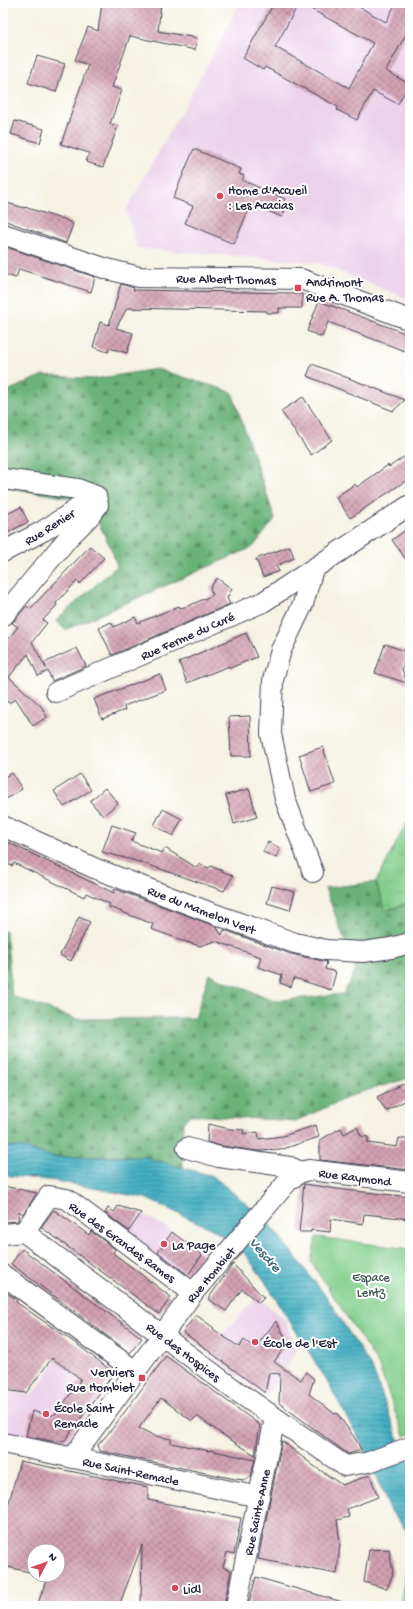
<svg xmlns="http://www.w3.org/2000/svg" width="413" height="1609" font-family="'Gochi Hand',sans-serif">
	<defs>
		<pattern id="grass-tufts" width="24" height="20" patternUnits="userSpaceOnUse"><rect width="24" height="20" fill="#83cf8e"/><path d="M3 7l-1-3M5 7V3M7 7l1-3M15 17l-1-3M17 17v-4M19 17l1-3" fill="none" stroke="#71b17b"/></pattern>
		<pattern id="forest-firs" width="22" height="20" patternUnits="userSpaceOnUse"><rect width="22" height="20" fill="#6ab279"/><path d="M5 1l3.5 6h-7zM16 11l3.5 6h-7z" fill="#579064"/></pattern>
		<pattern id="water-rules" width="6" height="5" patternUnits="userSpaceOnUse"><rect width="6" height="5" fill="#43afc1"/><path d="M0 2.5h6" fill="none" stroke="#388e9e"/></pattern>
		<pattern id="building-cross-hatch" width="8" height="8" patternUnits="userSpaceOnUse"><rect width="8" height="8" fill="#d3a1b2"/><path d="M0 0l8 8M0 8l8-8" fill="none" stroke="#ab8392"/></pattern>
	</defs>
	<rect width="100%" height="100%" fill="#fff"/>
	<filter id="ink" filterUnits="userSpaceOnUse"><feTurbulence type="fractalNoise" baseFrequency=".025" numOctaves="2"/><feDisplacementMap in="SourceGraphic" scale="8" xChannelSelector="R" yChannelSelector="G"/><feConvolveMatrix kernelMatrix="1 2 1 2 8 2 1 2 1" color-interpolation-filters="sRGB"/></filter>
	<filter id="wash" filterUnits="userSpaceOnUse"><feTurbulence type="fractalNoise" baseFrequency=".012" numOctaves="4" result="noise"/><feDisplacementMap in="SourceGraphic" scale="16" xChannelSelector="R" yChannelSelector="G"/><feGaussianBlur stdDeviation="0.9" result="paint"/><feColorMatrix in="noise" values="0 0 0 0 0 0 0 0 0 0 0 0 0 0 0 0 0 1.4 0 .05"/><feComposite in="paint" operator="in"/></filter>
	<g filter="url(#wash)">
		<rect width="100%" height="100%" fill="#f5f2e3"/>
		<g fill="#ecd1ea">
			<polygon points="240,3 410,3 410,300 319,263 137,248 126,210 208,64"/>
			<polygon points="142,1214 207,1250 183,1282 123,1239"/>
			<polygon points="257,1297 285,1320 297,1350 266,1397 208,1353 222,1335"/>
			<polygon points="56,1361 103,1395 66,1442 56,1444 3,1432 3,1392 32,1395"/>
		</g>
		<polygon fill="url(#grass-tufts)" stroke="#527864" points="406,824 410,826 410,902 385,911 376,882"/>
		<g fill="url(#forest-firs)" stroke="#466a5a">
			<polygon points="157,369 232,392 275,519 253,547 65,630 56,620 117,566 112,551 88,501 3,487 3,393 43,375 94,379"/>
			<polygon points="376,882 385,911 410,902 410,1078 358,1093 296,1121 190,1115 183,1123 183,1168 145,1157 55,1157 22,1148 3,1145 3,930 6,931 12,996 76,1019 195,1018 209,974 274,1001 343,994 356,971 325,888"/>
		</g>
		<g fill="#83cf8e" stroke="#527864">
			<polygon points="316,1237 410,1249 410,1434 404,1436 378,1364 311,1262"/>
			<polygon points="410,1547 410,1606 400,1606"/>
		</g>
		<polygon fill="url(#water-rules)" stroke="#32687e" points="3,1145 22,1148 55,1157 145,1157 213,1176 267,1221 326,1296 373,1370 397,1436 410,1462 410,1535 390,1510 363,1446 325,1378 264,1280 242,1250 212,1229 145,1198 56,1181 3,1175"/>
		<g id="blocks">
			<g fill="url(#building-cross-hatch)">
				<polygon points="102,3 161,3 158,31 197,38 195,50 130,36 112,87 122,90 110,124 118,126 103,167 86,162 89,153 61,144 88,65 75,60 88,27 98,31"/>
				<polygon points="274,3 299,3 275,47 349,88 373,43 300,3 352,3 386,22 396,3 410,3 410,27 386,71 409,84 398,104 373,91 357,120 337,110 338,107 265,67 263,70 243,58"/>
				<polygon points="37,56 65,64 56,92 28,83"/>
				<polygon points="15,121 44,129 40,143 11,134"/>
				<polygon points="194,149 241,169 239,174 244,176 242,180 285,199 283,204 287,206 282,217 251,204 234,244 185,223 193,206 173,198"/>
				<polygon points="3,202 25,208 25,207 61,219 62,218 73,224 66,243 3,220"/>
				<polygon points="3,246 95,277 91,292 19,269 16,278 3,274"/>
				<polygon points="121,284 134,288 133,290 293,293 293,294 302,294 302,308 279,308 279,313 267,313 267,311 127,308 116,328 133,333 127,353 109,348 108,352 93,347 100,322 109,325"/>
				<polygon points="319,301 410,335 410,353 328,322 322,337 307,331"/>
				<polygon points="312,364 405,400 393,411 307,376"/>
				<polygon points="303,397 332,440 311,455 281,411"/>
				<polygon points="410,453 410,478 350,518 336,497 355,484 357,487 388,465 389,467"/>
				<polygon points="21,507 28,522 3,535 3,516"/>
				<polygon points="410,527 410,565 392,540"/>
				<polygon points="90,546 104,558 80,584 77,581 56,603 57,605 43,620 47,623 32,642 46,668 44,663 77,648 86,666 52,681 48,671 38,676 28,654 9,677 41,706 47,717 33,726 16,699 9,703 3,698 3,646 18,627 12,623 27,606 30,609"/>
				<polygon points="290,546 294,558 276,566 279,571 263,577 256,559"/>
				<polygon points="217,578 232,589 227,598 230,604 112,655 99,628 111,622 114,627 135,617 138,623 179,606 180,608 188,606 213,595 210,588"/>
				<polygon points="246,633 257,657 230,668 229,666 187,683 179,662"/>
				<polygon points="385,644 408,652 402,669 407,683 375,673"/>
				<polygon points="160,674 166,690 124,706 125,710 102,719 94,699"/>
				<polygon points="250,716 251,756 231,756 229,717"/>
				<polygon points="323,747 335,784 311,792 299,755"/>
				<polygon points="12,773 22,789 3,801 3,778"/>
				<polygon points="80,774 91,790 64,807 54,791"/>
				<polygon points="105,788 118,803 103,816 90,801"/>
				<polygon points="249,789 257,817 234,824 226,795"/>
				<polygon points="163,809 182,819 173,836 154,825"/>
				<polygon points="112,825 136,833 131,841 162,853 165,848 197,868 199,864 209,868 211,866 233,876 224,891 140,862 102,852"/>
				<polygon points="3,840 114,893 115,889 215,926 222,935 224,930 291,954 327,962 325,969 336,972 331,990 294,978 291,987 280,983 282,975 258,967 261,957 215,941 200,946 176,939 176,938 151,929 153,924 109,907 110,904 86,893 84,897 14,863 12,866 3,862"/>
				<polygon points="268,842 280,848 276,858 263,852"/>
				<polygon points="272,886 295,892 290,910 267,903"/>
				<polygon points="79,917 90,922 71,961 60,955"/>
				<polygon points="403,1084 410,1098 386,1111 377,1097"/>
				<polygon points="208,1124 230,1129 244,1130 243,1134 258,1132 259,1139 283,1136 316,1125 319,1137 280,1150 257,1151 221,1146 207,1142"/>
				<polygon points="357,1127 361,1136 368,1137 368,1143 397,1147 399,1138 410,1140 410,1170 320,1160 320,1140 341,1128 344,1134"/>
				<polygon points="304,1184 337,1189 410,1197 410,1219 364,1214 363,1224 331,1219 330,1232 311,1230 311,1232 299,1232"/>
				<polygon points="3,1186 37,1193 23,1214 19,1211 18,1221 3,1222"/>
				<polygon points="118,1206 141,1213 129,1231 105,1213 108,1208 114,1212"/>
				<polygon points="54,1210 89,1235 91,1231 115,1249 113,1253 171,1297 159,1314 41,1227"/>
				<polygon points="172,1232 202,1255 188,1275 158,1252"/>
				<polygon points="22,1249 142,1338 130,1353 11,1264"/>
				<polygon points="233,1264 264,1298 259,1303 242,1289 226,1311 208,1299"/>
				<polygon points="3,1290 17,1300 16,1302 78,1345 114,1373 65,1440 57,1442 26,1436 32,1411 50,1416 57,1413 81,1379 52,1358 26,1393 4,1390 7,1379 3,1379"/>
				<polygon points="196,1315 214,1328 213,1329 239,1347 244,1340 255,1348 276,1321 288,1342 274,1362 301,1380 306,1372 314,1379 309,1394 335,1414 337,1413 358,1443 361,1450 348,1454 279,1403 280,1374 269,1373 265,1393 183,1332"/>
				<polygon points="166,1356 260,1425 255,1455 220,1433 197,1416 192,1421 161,1398 139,1428 155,1436 171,1439 171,1443 210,1451 210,1450 255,1460 251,1476 245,1480 235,1479 100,1451 98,1445 112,1429"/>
				<polygon points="282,1441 314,1466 342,1485 370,1475 378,1497 347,1509 349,1517 337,1520 340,1543 337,1574 258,1559"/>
				<polygon points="20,1461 148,1487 148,1500 241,1518 234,1554 227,1552 223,1567 231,1570 224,1606 152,1606 141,1604 142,1545 119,1606 37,1606 48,1575 58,1575 58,1551 34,1551 34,1573 3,1566 3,1505 8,1506"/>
				<polygon points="389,1549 393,1573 387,1589 364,1582 369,1550"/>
				<polygon points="256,1577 346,1603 346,1606 248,1606"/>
			</g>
		</g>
	</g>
	<g filter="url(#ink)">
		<use href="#blocks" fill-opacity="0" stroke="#424154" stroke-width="1"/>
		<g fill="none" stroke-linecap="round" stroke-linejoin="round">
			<defs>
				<g id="minor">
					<polyline points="3,234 107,269 139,277 301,279 410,320"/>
					<polyline points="3,479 78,489 96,496 98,505 89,517 68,538 3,616"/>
					<polyline points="3,552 43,531 74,511 84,503 87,498 87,493"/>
					<polyline points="56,692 263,602 410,505"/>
					<polyline points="3,826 94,868 209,912 295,943 326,950 363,952 391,948 410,943"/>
					<polyline points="313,872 285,799 271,734 273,680 281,650 303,604 313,569"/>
					<polyline points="187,1148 219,1157 290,1167 301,1172"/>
					<polyline points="24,1232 49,1196 67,1199 193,1293"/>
					<polyline points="3,1234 24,1232 235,1390 345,1466 369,1462 410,1447"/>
					<polyline points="3,1275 135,1371"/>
					<polyline points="3,1443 259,1497"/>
					<polyline points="72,1458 193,1293 289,1180 301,1172 309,1170 410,1182"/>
					<polyline points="236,1606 275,1418"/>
				</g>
			</defs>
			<use href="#minor" stroke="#424154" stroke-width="22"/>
			<use href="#minor" stroke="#fff" stroke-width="20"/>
		</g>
	</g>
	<g fill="#d1495b" stroke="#fff" stroke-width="1.5">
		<circle cx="220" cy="196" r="4"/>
		<rect x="294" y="284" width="8" height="8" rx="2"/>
		<circle cx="164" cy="1244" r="4"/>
		<circle cx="255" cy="1342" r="4"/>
		<rect x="138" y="1374" width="8" height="8" rx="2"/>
		<circle cx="46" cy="1414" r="4"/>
		<circle cx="175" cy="1588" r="4"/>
	</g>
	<g text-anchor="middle" stroke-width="4" stroke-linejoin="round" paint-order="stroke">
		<g font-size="13" fill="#22223b" stroke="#fff" text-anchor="start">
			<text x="228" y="194">Home d'Accueil<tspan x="228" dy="15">: Les Acacias</tspan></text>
			<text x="306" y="286">Andrimont<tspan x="306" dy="15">Rue A. Thomas</tspan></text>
			<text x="172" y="1249">La Page</text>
			<text x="263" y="1347">École de l'Est</text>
			<text x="134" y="1376" text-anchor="end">Verviers<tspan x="134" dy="15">Rue Hombiet</tspan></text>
			<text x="54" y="1412">École Saint<tspan x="54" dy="15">Remacle</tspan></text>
			<text x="183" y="1593">Lidl</text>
		</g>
		<g font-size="13" fill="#22223b" stroke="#fff">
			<text transform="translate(226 278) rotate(1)" y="5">Rue Albert Thomas</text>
			<text transform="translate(49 526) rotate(-32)" y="5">Rue Renier</text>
			<text transform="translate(187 635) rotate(-24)" y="5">Rue Ferme du Curé</text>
			<text transform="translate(202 909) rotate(21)" y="5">Rue du Mamelon Vert</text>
			<text transform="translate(355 1176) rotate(7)" y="5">Rue Raymond</text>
			<text transform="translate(123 1241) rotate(36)" y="5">Rue des Grandes Rames</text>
			<text transform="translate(210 1274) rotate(-50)" y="5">Rue Hombiet</text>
			<text transform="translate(184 1351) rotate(37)" y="5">Rue des Hospices</text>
			<text transform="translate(131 1470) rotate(12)" y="5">Rue Saint-Remacle</text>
			<text transform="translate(256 1512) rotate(-78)" y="5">Rue Sainte-Anne</text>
		</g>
		<g font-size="13" fill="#445f58" stroke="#fff">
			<text x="371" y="1281">Espace<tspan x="371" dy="15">Lentz</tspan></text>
		</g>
		<g font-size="14" font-style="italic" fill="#316177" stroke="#fff">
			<text transform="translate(266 1254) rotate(49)" y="5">Vesdre</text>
		</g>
	</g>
	<rect width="413" height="1609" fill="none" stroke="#fff" stroke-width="16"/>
	<g transform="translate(46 1563) rotate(49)"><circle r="19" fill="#ffffff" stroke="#a7a7b1"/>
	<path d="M0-3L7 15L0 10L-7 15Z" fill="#d1495b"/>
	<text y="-6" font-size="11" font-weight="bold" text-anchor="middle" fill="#22223b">N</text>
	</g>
</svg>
